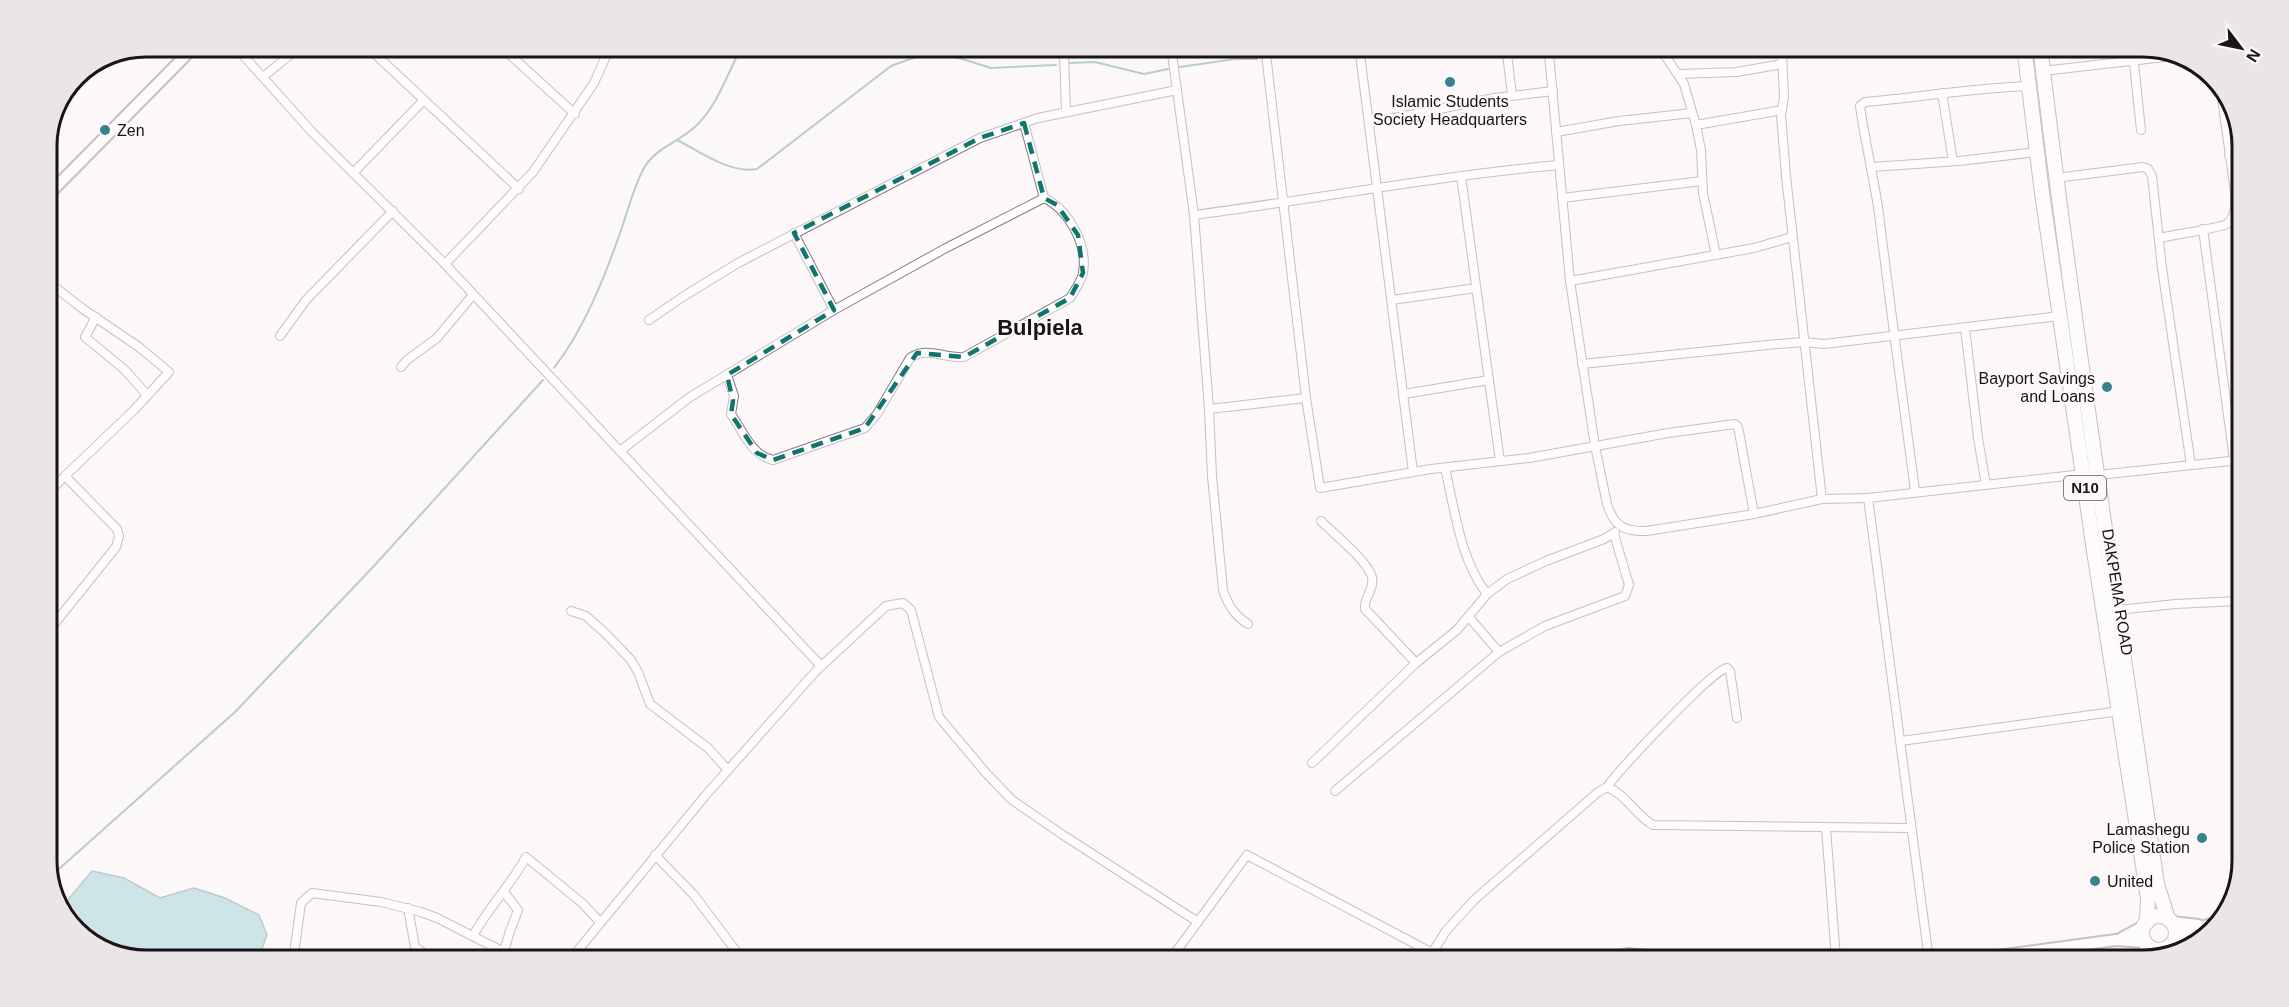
<svg xmlns="http://www.w3.org/2000/svg" width="2289" height="1007" font-family="Arial,sans-serif">
	<rect width="100%" height="100%" fill="#fcf7f8"/>
	<polygon fill="#94ccd4" stroke="#70949b" stroke-width="1.5" points="92,871 124,878 160,898 194,888 225,898 259,915 267,935 260,954 108,953 67,921 62,907"/>
	<g fill="none" stroke-linecap="round" stroke-linejoin="round">
		<g stroke="#70949b" stroke-width="2">
			<polyline points="946,54 991,68 1056,65"/>
			<polyline points="1069,63 1095,62 1144,74 1168,69"/>
			<polyline points="1180,67 1235,59 1257,59"/>
			<path d="M 677,140 C 701,152 730,174 757,169 L 891,66 L 924,54"/>
			<path d="M 554,368 C 584,329 604,279 620,233 C 628,211 633,188 644,168 C 656,147 680,142 697,125 C 716,106 726,78 738,54"/>
			<polyline points="50,877 235,712 373,567 543,380"/>
		</g>
		<defs>
			<g id="minor">
				<polyline points="242,54 312,132 445,264 821,666"/>
				<polyline points="375,54 519,189"/>
				<polyline points="509,54 575,114"/>
				<polyline points="1064,54 1066,112"/>
				<polyline points="1172,54 1194,215 1209,409"/>
				<polyline points="1266,54 1306,398 1320,488 1431,469 1529,458 1668,433 1735,424 1738,427 1739,432 1754,514"/>
				<polyline points="1360,54 1413,472"/>
				<polyline points="1507,54 1512,95"/>
				<path d="M 1549,54 L 1570,281 L 1595,446 L 1607,504 C 1614,526 1624,532 1647,531 L 1754,514 L 1822,499 L 1868,498 L 2083,474"/>
				<polyline points="1664,54 1684,84 1696,125 1701,150 1703,193 1716,255"/>
				<polyline points="1782,54 1784,97 1781,115 1786,176 1822,499"/>
				<polyline points="2133,54 2141,130"/>
				<polyline points="2043,71 2182,55"/>
				<polyline points="1679,74 1737,72 1782,64"/>
				<polyline points="263,77 291,54"/>
				<polyline points="1942,93 1953,161"/>
				<polyline points="1024,123 1044,198"/>
				<polyline points="1370,123 1494,98 1553,91"/>
				<polyline points="1696,125 1782,110"/>
				<polyline points="1556,132 1619,121 1692,113"/>
				<polyline points="2229,155 2242,153"/>
				<polyline points="1871,167 1959,161 2037,152"/>
				<polyline points="353,173 424,100"/>
				<polyline points="1461,176 1500,461"/>
				<polyline points="2056,178 2143,167 2148,169 2152,176 2162,268 2191,465"/>
				<polyline points="1562,198 1702,181"/>
				<path d="M 1194,215 C 1316,199 1436,176 1559,165"/>
				<polyline points="2203,229 2234,460"/>
				<polyline points="794,233 834,310"/>
				<path d="M 2160,238 C 2172,235 2220,228 2227,224 C 2236,217 2236,203 2235,192 L 2220,84"/>
				<polyline points="445,264 533,172 594,83 607,54"/>
				<polyline points="47,281 83,309 139,347 169,372 134,410 65,476 117,529 119,536 116,547 47,633"/>
				<polyline points="1570,281 1754,248 1792,237"/>
				<polyline points="1392,300 1476,288"/>
				<polyline points="96,317 85,337 125,370 147,395"/>
				<polyline points="649,320 684,296 738,263 980,138 1038,118 1177,90"/>
				<polyline points="1965,328 1978,438 1986,485"/>
				<polyline points="280,336 306,300 393,211"/>
				<polyline points="1582,364 1777,344 1804,342 1824,344 2060,316"/>
				<polyline points="401,367 407,360 437,338 472,296"/>
				<path d="M 727,375 L 734,396 L 731,414 C 742,430 752,456 773,460 L 865,428 L 877,414 L 910,358 C 926,346 946,359 964,357 L 1070,298 C 1075,290 1081,282 1083,273 C 1088,245 1069,210 1044,198"/>
				<polyline points="1404,394 1489,380"/>
				<polyline points="620,451 690,397 834,310 946,248 1044,198"/>
				<path d="M 1445,468 C 1455,511 1460,559 1487,594"/>
				<polyline points="2098,475 2239,460"/>
				<path d="M 1915,491 C 1903,399 1890,306 1879,214 C 1874,178 1865,142 1860,106 L 1865,102 C 1920,97 1974,88 2029,86"/>
				<polyline points="47,494 65,476"/>
				<polyline points="1868,498 1929,960"/>
				<path d="M 1321,521 C 1334,534 1367,560 1372,577 C 1375,589 1363,598 1365,609 L 1416,663"/>
				<polyline points="2117,610 2176,604 2238,601"/>
				<polyline points="571,611 586,616 606,634 631,660 638,672 650,704 708,748 728,770"/>
				<polyline points="1469,617 1499,652"/>
				<path d="M 1248,624 C 1234,615 1228,605 1223,590 L 1212,476 L 1209,409 L 1306,398"/>
				<polyline points="1901,741 2120,711"/>
				<polyline points="1312,763 1416,663 1457,630 1487,594 1507,579 1546,561 1604,539 1615,532"/>
				<path d="M 1607,787 C 1620,769 1712,670 1727,668 L 1730,671 L 1737,718"/>
				<polyline points="1335,791 1499,652 1545,626 1625,596 1629,585 1614,534"/>
				<polyline points="1826,828 1836,959"/>
				<polyline points="655,855 694,895 739,955"/>
				<polyline points="408,908 415,947 425,954"/>
				<path d="M 473,936 C 488,908 511,885 526,857 L 582,903 L 600,922"/>
				<polyline points="504,951 510,931 518,910 504,892"/>
				<polyline points="1175,953 1247,855 1442,958"/>
				<polyline points="294,954 301,903 312,893 381,902 421,912 437,918 508,954"/>
				<polyline points="574,955 705,796 816,671 886,606 903,603 911,610 939,717 986,773 1012,800 1063,835 1198,922"/>
				<path d="M 1429,958 L 1446,931 L 1474,900 L 1597,793 L 1607,787 C 1627,795 1635,815 1653,825 L 1911,828"/>
				<polyline points="2078,960 2081,945"/>
			</g>
			<g id="tertiary">
				<polyline points="2172,922 2198,925"/>
				<polyline points="2122,938 2144,926"/>
				<polyline points="2176,938 2187,931 2215,923"/>
				<polyline points="1611,959 1628,954 1674,959"/>
				<polyline points="1968,960 2116,940 2145,942"/>
			</g>
			<polyline id="secondary" points="47,196 187,54"/>
			<g id="trunk">
				<polyline points="2025,54 2042,193 2094,551 2148,898 2147,922"/>
				<path d="M 2041,54 C 2074,331 2117,608 2157,884 L 2168,919"/>
				<circle cx="2159" cy="933" r="17"/>
			</g>
		</defs>
		<use href="#minor" stroke="#8e797f" stroke-width="10"/>
		<use href="#tertiary" stroke="#8e797f" stroke-width="14"/>
		<use href="#secondary" stroke="#8e797f" stroke-width="14"/>
		<use href="#trunk" stroke="#8e797f" stroke-width="16"/>
		<use href="#minor" stroke="#fff" stroke-width="8"/>
		<use href="#tertiary" stroke="#fff" stroke-width="10"/>
		<use href="#secondary" stroke="#fff" stroke-width="10"/>
		<use href="#trunk" stroke="#fff" stroke-width="14"/>
	</g>
	<path d="M0 0H2289V1007H0ZM 1024,123 L 1044,198 L 1057,205 L 1078,235 L 1083,273 L 1070,298 L 964,357 L 917,353 L 865,428 L 773,460 L 757,453 L 731,414 L 733,401 L 727,375 L 834,310 L 794,233 L 980,138 Z" fill="#fcf7f8" fill-opacity=".55" fill-rule="evenodd"/>
	<path fill="none" stroke="#0f766e" stroke-width="4.5" stroke-dasharray="12 8" stroke-linejoin="round" d="M 1024,123 L 1044,198 L 1057,205 L 1078,235 L 1083,273 L 1070,298 L 964,357 L 917,353 L 865,428 L 773,460 L 757,453 L 731,414 L 733,401 L 727,375 L 834,310 L 794,233 L 980,138 Z"/>
	<g fill="#3a828b" stroke="#fcf7f8" stroke-width="2">
		<circle cx="1450" cy="82" r="6"/>
		<circle cx="105" cy="130" r="6"/>
		<circle cx="2107" cy="387" r="6"/>
		<circle cx="2202" cy="838" r="6"/>
		<circle cx="2095" cy="881" r="6"/>
	</g>
	<g text-anchor="middle" stroke-width="4.5" stroke-linejoin="round" paint-order="stroke">
		<rect fill="#fcf7f8" stroke="#5e575a" stroke-width="1.5" x="2064" y="476" width="42" height="24" rx="4.5"/>
		<g font-size="15" font-weight="bold" fill="#1b1316">
			<text x="2085" y="493">N10</text>
		</g>
		<g font-size="16" fill="#1b1316" stroke="#fcf7f8" text-anchor="start">
			<text x="1450" y="107" text-anchor="middle">Islamic Students<tspan x="1450" dy="18">Society Headquarters</tspan></text>
			<text x="117" y="136">Zen</text>
			<text x="2095" y="384" text-anchor="end">Bayport Savings<tspan x="2095" dy="18">and Loans</tspan></text>
			<text x="2190" y="835" text-anchor="end">Lamashegu<tspan x="2190" dy="18">Police Station</tspan></text>
			<text x="2107" y="887">United</text>
		</g>
		<g font-size="16" fill="#1b1316" stroke="#fcf7f8">
			<text transform="translate(2118 592) rotate(81)" y="6">DAKPEMA ROAD</text>
		</g>
		<g font-size="22" font-weight="bold" fill="#1b1316" stroke="#fcf7f8">
			<text x="1040" y="335">Bulpiela</text>
		</g>
	</g>
	<path d="M0 0H2289V1007H0ZM146 57H2143A89 89 0 0 1 2232 146V861A89 89 0 0 1 2143 950H146A89 89 0 0 1 57 861V146A89 89 0 0 1 146 57Z" fill="#eae5e6" fill-rule="evenodd"/>
	<path fill="none" stroke="#1b1316" stroke-width="3" d="M146 57H2143A89 89 0 0 1 2232 146V861A89 89 0 0 1 2143 950H146A89 89 0 0 1 57 861V146A89 89 0 0 1 146 57Z"/>
	<g transform="translate(2241 48) rotate(122)" stroke="#fcf7f8" stroke-width="4.5" paint-order="stroke">
	<path d="M0-4.5L10 22L0 15L-10 22Z" fill="#1b1316"/>
	<text y="-9" font-size="16" font-weight="bold" text-anchor="middle" fill="#1b1316">N</text>
	</g>
</svg>
